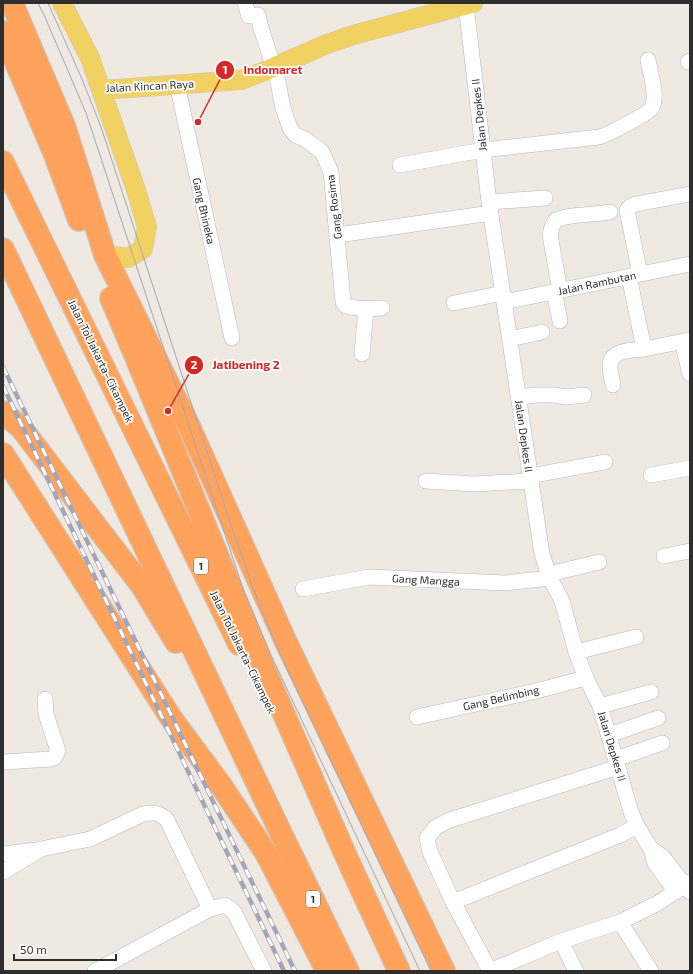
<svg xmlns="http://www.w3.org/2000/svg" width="693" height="974" font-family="'Exo 2',sans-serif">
	<rect width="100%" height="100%" fill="#efe9e1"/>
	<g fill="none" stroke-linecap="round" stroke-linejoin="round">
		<defs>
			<g id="minor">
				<polyline points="245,3 249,16 258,15 261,28 271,59"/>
				<polyline points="466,5 489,202 542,554 550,578 562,601 576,652 586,678 600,706 631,812 637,826 651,849 655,863 676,892"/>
				<polyline points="688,62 690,61"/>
				<path d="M 275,67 L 283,108 L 290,128 L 295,135 L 305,139 L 322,152 L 331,172 L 343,302 L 346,306 C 358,309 370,309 382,308"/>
				<polyline points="177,84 232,338"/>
				<path d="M 400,165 L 483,150 L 599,137 L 605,135 C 613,131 646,115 651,109 C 659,98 650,72 648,60"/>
				<polyline points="489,202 545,198"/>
				<polyline points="338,235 491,213"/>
				<polyline points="640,274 627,210 631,206 636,204 690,194"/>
				<polyline points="629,276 644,349 690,340"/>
				<path d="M 560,291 L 550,235 C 551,230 552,224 556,220 C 564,215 600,214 610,212"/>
				<polyline points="554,292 560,321"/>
				<polyline points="504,302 690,264"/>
				<polyline points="454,303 503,293"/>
				<polyline points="510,339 542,332"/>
				<polyline points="682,341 690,374"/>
				<polyline points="362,354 366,309"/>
				<path d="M 613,385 C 612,379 610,372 610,366 C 610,350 632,350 644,349"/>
				<polyline points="519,397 537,395 553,395 567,397 584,395"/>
				<polyline points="651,475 690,468"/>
				<polyline points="530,476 605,462"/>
				<polyline points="426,481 474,484 530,481"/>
				<polyline points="664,556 690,551"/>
				<polyline points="549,574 599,562"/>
				<polyline points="303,589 369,577 505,583 550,578"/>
				<polyline points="576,652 636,637"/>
				<polyline points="600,706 651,692"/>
				<polyline points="417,717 536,691 586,678"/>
				<polyline points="608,734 618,732 658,718"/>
				<polyline points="616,759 662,743"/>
				<polyline points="3,762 51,759 55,757 58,751 46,714 45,699"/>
				<polyline points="618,767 450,820 436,827 427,838 430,852 453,902 490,971 561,941 620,922 658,903 690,882"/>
				<polyline points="651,849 663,857 690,892"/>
				<polyline points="3,854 36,850"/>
				<path d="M 3,872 L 41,849 L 90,839 L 143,814 C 153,812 159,812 167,820 L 210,909 L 225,905 L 234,912 L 264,971"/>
				<polyline points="453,902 620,835 637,826"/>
				<polyline points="620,922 651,971"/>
				<polyline points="561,941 576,971"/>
				<polyline points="95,971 210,909"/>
			</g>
			<g id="major">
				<polyline points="62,3 90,58 137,193 147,227 143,249 128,258 105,255"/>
				<polyline points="102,90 241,80 265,71 327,44 353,35 473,3"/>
			</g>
			<g id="highway">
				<polyline points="12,3 65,128 105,255 189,426 285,640 444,971"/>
				<polyline points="3,32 55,155 79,220"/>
				<polyline points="3,162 239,644"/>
				<polyline points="3,249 278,827 348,971"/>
				<polyline points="111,298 138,362 262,664 346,856 399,971"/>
				<polyline points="3,412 22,429 142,586 176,642"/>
				<polyline points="3,454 171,718 220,784 266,853 327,971"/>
			</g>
		</defs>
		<use href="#minor" stroke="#b4b7c1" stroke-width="16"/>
		<use href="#major" stroke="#c9c9c9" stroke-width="20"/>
		<use href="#highway" stroke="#c9c9c9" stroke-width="24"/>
		<use href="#minor" stroke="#fff" stroke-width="15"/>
		<use href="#major" stroke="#f2d163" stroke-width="19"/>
		<use href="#highway" stroke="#ffa35c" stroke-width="22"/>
		<g stroke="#a3a6b8" stroke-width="1">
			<polyline points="38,3 45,17 86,113 243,589 271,655 420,971"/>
			<polyline points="48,3 82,79 101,127 230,522 252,585 278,650 431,971"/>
		</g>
		<defs>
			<g id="rail">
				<polyline points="3,367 295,971"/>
				<polyline points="3,386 284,971"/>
			</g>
		</defs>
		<use href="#rail" stroke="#a3a6b8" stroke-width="4.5"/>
		<use href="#rail" stroke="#fff" stroke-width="3" stroke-dasharray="9" stroke-linecap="butt"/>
	</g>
	<g text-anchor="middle" stroke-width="3.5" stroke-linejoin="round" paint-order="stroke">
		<g fill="#fff" stroke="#6d6d6d" stroke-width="1">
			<rect x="194" y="558" width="14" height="16" rx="3"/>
			<rect x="306" y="891" width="14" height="16" rx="3"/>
		</g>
		<g font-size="10" font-weight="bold" fill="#2e2e2e">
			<text x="201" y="570">1</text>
			<text x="313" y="903">1</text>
		</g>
		<g font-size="11" fill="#2e2e2e" stroke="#fff">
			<text transform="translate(150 86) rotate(-3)" y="4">Jalan Kincan Raya</text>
			<text transform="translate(479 115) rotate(-96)" y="4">Jalan Depkes II</text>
			<text transform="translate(334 207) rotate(-97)" y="4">Gang Rosima</text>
			<text transform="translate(204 211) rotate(77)" y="4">Gang Bhineka</text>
			<text transform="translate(597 283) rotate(-12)" y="4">Jalan Rambutan</text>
			<text transform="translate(101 361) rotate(64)" y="4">Jalan Tol Jakarta–Cikampek</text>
			<text transform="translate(524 436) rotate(82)" y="4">Jalan Depkes II</text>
			<text transform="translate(426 580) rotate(3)" y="4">Gang Mangga</text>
			<text transform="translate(243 652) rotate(64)" y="4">Jalan Tol Jakarta–Cikampek</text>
			<text transform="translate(501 698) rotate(-13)" y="4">Gang Belimbing</text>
			<text transform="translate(612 746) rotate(73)" y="4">Jalan Depkes II</text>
		</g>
	</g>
	<path fill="none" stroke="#d62828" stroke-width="1.5" d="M198 122L225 70M168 411L194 365"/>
	<g fill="#d62828" stroke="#fff" stroke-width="1.5">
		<circle cx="198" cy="122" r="4"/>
		<circle cx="168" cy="411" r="4"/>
		<circle cx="225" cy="70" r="10"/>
		<circle cx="194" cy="365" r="10"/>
	</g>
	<g font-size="12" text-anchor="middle" font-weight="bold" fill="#fff">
		<text x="225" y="74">1</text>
		<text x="194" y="369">2</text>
	</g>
	<g font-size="12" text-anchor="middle" font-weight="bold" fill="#d62828" stroke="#fff" stroke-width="3.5" stroke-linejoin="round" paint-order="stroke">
		<text x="273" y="74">Indomaret</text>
		<text x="246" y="369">Jatibening 2</text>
	</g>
	<rect width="693" height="974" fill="none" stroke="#2e2e2e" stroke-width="8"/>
	<path d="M14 954v6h102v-6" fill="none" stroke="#2e2e2e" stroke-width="2"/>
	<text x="20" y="954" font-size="12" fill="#2e2e2e" stroke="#ffffff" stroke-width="3" paint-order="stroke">50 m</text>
</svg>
